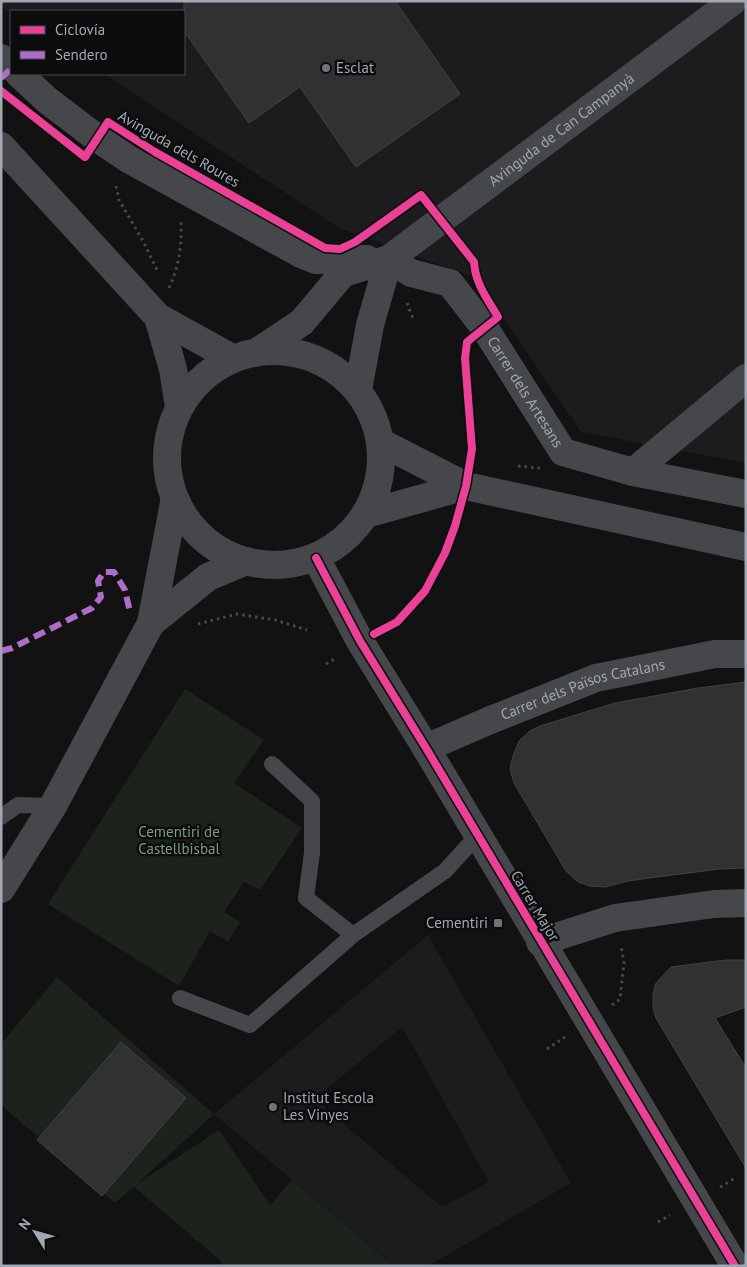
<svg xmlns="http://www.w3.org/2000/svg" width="747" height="1267" font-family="'PT Sans',sans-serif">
	<rect width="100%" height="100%" fill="#121212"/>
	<g fill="#1c1c1e" fill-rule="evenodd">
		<polygon points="1,1 746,1 746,463 581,432 476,278 339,228 104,74 184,74 184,11 11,11 11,13 1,6"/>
		<path d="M 428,935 L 571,1183 L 428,1266 L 394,1266 L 214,1114 ZM 402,1027 L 489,1182 L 442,1207 L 314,1099 Z"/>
	</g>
	<g fill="#1c221c">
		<polygon points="185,689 264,740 234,783 302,828 260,890 244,882 224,912 240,922 228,942 210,931 179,986 48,904"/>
		<polygon points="57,977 214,1114 137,1184 219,1130 270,1205 292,1180 394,1266 219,1266 222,1262 134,1187 115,1203 1,1105 1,1044"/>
	</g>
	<g fill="#313133" stroke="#404246">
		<polygon points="184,1 395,1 460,94 356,167 300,87 249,123 184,31"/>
		<polygon points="746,682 746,868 720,869 649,878 628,881 605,887 590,886 578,882 566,871 514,783 510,769 513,756 519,741 530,731 540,726 615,703 698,688"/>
		<polygon points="726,960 746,960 746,1007 715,1018 746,1068 746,1168 656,1018 653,1008 653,994 656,983 671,967"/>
		<polygon points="121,1042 186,1098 102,1196 37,1140"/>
	</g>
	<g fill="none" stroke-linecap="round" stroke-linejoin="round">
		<g stroke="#47494d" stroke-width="3" stroke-dasharray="2.5 4" stroke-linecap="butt">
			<polyline points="116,186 119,200 143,241 158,272"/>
			<path d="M 169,288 C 179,266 182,246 181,221"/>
			<polyline points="407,303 414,321"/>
			<polyline points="518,466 540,468"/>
			<polyline points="198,624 237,614 275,620 307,630"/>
			<polyline points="326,664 336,658"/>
			<polyline points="612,1005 620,999 624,963 621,946"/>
			<polyline points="547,1049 565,1037"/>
			<polyline points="720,1187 737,1177"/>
			<polyline points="658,1222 670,1215"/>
		</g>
		<g stroke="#46474b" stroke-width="16">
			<polyline points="1,817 18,805 53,806"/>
			<polyline points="353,935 445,871 477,836"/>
			<polyline points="180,998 250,1025 353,935 306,898 312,853 312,801 272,764"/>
		</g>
		<g stroke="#46474b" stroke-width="28">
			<polyline points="1,58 11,67"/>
			<polyline points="19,74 47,100 97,138 130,160 301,254 316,260 367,259"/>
			<path id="s1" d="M 389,259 L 411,273 L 450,283 L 484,327 L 563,452 L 633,472 L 746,494"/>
			<path id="s2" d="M 260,350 L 302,322 L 343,273 L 389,259 L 733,1"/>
			<polyline points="358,390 370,325 389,259"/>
			<polyline points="633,472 746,378"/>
			<polyline points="316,558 360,641 426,748 735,1266"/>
			<path id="s3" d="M 426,748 L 488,721 L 596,678 L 715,654 L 746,654"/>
			<polyline points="540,942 615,918 714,904 746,903"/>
		</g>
		<g stroke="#46474b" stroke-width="28">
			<polyline points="1,146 158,317 232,358"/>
			<polyline points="158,317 173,369 179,407"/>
			<circle cx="274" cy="458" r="107"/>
			<polyline points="380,442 466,486 746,547"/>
			<polyline points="366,514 466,486"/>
			<polyline points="151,623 208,577 246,561"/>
			<polyline points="1,889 53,806 151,623 174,503"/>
		</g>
		<g stroke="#b06ccc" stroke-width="6" stroke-dasharray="12 6" stroke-linecap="butt">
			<polyline points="1,78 11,69"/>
			<polyline points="1,651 12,648 92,608 101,597 98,581 104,572 114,572 125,590 130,612"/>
		</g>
		<defs>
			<g id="cycleway">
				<path d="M 1,91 L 85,157 L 108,122 L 155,152 L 325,248 L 340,249 L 355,242 L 421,195 L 474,262 C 475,283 488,300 498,317 L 467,342 L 465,358 L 472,449 L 466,486 L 455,526 L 445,553 L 425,591 L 397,622 L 374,634"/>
				<polyline points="316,558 360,641 426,748 735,1266"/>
			</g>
		</defs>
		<use href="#cycleway" stroke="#0c0c0d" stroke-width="11"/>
		<use href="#cycleway" stroke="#ea4096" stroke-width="8"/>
	</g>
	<g fill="#6f747b" stroke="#0c0c0d" stroke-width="2">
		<circle cx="326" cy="68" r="5"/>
		<rect x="493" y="918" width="10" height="10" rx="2.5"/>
		<circle cx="273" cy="1107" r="5"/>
	</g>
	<g text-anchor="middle" stroke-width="5" stroke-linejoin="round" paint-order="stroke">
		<g font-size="15" fill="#a1a8b4" stroke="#0c0c0d" text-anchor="start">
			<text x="336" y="73">Esclat</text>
			<text x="488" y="928" text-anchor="end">Cementiri</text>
			<text x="283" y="1103">Institut Escola<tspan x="283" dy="17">Les Vinyes</tspan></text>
		</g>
		<g font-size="15" fill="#a1a8b4" stroke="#0c0c0d">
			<text dy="5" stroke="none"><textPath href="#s2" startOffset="378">Avinguda de Can Campanyà</textPath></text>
			<text transform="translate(179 149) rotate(30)" y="5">Avinguda dels Roures</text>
			<text dy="5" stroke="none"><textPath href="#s1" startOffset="199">Carrer dels Artesans</textPath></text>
			<text dy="5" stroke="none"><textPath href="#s3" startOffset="168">Carrer dels Països Catalans</textPath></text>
			<text transform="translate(535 906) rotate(59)" y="5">Carrer Major</text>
		</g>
		<g font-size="15" fill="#77a177" stroke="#0c0c0d">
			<text x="179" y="837">Cementiri de<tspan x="179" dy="17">Castellbisbal</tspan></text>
		</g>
	</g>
	<rect width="747" height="1267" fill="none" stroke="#a1a8b4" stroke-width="5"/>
	<rect x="10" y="10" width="175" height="65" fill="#0c0c0d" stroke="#484a50"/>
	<rect x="20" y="26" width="25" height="8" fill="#ea4096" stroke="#484a50"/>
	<text x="55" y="35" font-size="15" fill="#a1a8b4">Ciclovía</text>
	<rect x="20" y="51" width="25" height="8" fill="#b06ccc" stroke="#484a50"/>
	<text x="55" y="60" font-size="15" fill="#a1a8b4">Sendero</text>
	<g transform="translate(35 1232) rotate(307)" stroke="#0c0c0d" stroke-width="4" paint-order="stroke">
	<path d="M0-4L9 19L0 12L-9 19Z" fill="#a1a8b4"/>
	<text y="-8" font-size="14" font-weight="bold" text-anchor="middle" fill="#a1a8b4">N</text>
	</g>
</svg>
